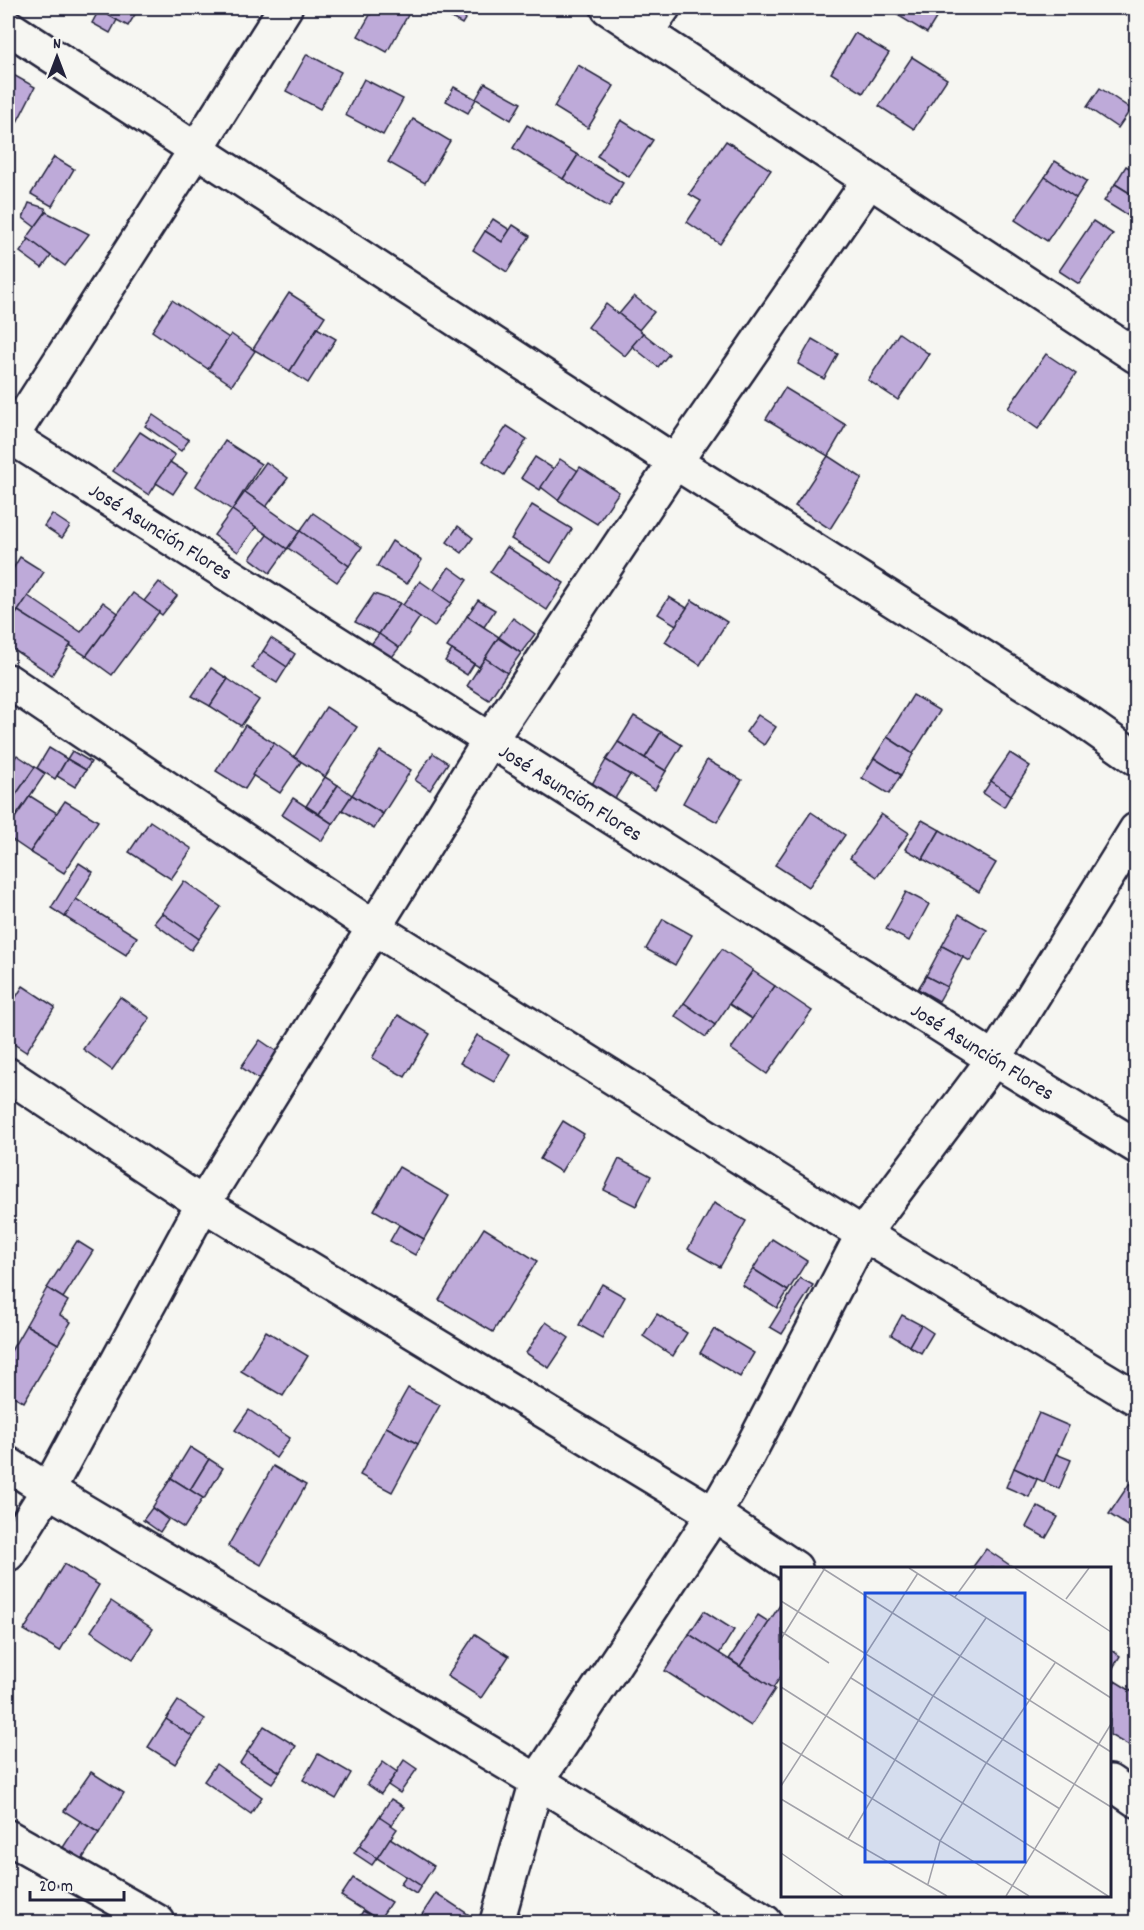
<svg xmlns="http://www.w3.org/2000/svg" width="1144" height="1930" font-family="Dekko,sans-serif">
	<rect width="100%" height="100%" fill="#f6f6f2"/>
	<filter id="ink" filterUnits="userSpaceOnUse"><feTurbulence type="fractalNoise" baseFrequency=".0167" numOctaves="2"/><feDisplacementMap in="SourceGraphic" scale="12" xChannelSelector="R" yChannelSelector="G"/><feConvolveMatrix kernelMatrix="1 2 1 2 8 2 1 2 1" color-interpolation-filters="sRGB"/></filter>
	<g filter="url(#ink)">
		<g fill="#beaad9" stroke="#22223b" stroke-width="1.5">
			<polygon points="94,8 139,8 128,26"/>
			<polygon points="374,8 395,8 408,15 387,52 358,36"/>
			<polygon points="434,8 472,8 462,24"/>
			<polygon points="886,8 926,8 938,15 927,33"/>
			<polygon points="99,10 117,20 110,33 92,23"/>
			<polygon points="855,33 889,53 863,93 831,73"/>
			<polygon points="307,54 341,72 320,109 286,91"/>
			<polygon points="912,57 947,79 914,129 879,106"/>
			<polygon points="578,65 614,86 588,128 554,107"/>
			<polygon points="8,72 35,87 13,130 8,128"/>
			<polygon points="364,79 403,99 383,135 345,115"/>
			<polygon points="485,83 521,103 511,120 476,99"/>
			<polygon points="454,87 476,99 468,113 446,101"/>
			<polygon points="1100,88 1131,109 1118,128 1087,107"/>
			<polygon points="413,119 450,141 425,183 388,162"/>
			<polygon points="621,120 653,140 629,177 597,156"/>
			<polygon points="527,125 578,155 563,179 513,148"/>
			<polygon points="726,141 771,170 720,244 687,222 701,201 689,194"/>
			<polygon points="578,155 623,183 609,207 563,179"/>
			<polygon points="54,157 74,169 52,206 31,194"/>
			<polygon points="1055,161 1087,181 1076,198 1045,177"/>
			<polygon points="1126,166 1136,172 1136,197 1115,184"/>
			<polygon points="1045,177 1076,198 1047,241 1015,220"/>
			<polygon points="1115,184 1136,197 1136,217 1135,220 1104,201"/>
			<polygon points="29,203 45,208 46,212 35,227 23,218"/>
			<polygon points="46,212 89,234 65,266 27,238"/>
			<polygon points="493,219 510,230 502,242 485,231"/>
			<polygon points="1093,221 1113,234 1079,284 1059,271"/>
			<polygon points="513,225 530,236 507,272 473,250 485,231 502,242"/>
			<polygon points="29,239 51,256 42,268 20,252"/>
			<polygon points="289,293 325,316 290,371 253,349"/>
			<polygon points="634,296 654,312 639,330 619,314"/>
			<polygon points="172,300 229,338 208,369 152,331"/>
			<polygon points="606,304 643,333 625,356 588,327"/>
			<polygon points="317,328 336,339 308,383 290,371"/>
			<polygon points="643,333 669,354 658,367 632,346"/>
			<polygon points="899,333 929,354 898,400 868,380"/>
			<polygon points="231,334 255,351 232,385 208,369"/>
			<polygon points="812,339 838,354 824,379 798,364"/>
			<polygon points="1046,354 1076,374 1038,429 1008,408"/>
			<polygon points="785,388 846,425 828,456 766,419"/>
			<polygon points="153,415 189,440 181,451 145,426"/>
			<polygon points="507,426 527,439 504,475 483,461"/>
			<polygon points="140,432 175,455 149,495 113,471"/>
			<polygon points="225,441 261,464 232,510 196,486"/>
			<polygon points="828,456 862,478 830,529 795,506"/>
			<polygon points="535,457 554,469 540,490 521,478"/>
			<polygon points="560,459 578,471 558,500 541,487"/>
			<polygon points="170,462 187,473 173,494 156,483"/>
			<polygon points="266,462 288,478 266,507 245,492"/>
			<polygon points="580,467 619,492 597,524 558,500"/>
			<polygon points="245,492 300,531 287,549 232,510"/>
			<polygon points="532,505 572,529 551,563 511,539"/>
			<polygon points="232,510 256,527 238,552 214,535"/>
			<polygon points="313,513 362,547 349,566 300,531"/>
			<polygon points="52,514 70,526 62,538 44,526"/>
			<polygon points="458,526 473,538 462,553 447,542"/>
			<polygon points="300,531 349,566 337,582 288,548"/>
			<polygon points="267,535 287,549 270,573 250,558"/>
			<polygon points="392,541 422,560 407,584 377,566"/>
			<polygon points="507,547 564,583 547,610 490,572"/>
			<polygon points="20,557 44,572 9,625 8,624 8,577"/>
			<polygon points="449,567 467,580 451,603 433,591"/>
			<polygon points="420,581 451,603 434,627 403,605"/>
			<polygon points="159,582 177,596 162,615 144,601"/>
			<polygon points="133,593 159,612 112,675 86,656"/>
			<polygon points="374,594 400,603 379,634 355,622"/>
			<polygon points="28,596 81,632 103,602 118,613 86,656 18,611"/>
			<polygon points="669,597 687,608 676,625 658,614"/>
			<polygon points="478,600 495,610 484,627 467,616"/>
			<polygon points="692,600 727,622 700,665 665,642"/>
			<polygon points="400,603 420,617 399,648 379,634"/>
			<polygon points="18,611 71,644 52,675 8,646 8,627"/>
			<polygon points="467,616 499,637 479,667 447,647"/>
			<polygon points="513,618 535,634 521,653 499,637"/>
			<polygon points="379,634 399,648 389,661 369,647"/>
			<polygon points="271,638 295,654 287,667 263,651"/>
			<polygon points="498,638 521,653 507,673 485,658"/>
			<polygon points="452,650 474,664 467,675 445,661"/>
			<polygon points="263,651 287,667 277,683 252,668"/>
			<polygon points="485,658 507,673 489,700 467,686"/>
			<polygon points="211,668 228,679 210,706 192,696"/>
			<polygon points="228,679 259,700 241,726 210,706"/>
			<polygon points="913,695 940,711 913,754 887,737"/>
			<polygon points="326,707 357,727 325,777 294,757"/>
			<polygon points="758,715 776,727 764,745 746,732"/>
			<polygon points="634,716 661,732 645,758 618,742"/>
			<polygon points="245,725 274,743 245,789 216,771"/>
			<polygon points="661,732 682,745 666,771 645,758"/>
			<polygon points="887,737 913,754 901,775 874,758"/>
			<polygon points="618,742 666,771 655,790 606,760"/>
			<polygon points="274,743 301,762 280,793 252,775"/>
			<polygon points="49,748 67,759 55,779 37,768"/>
			<polygon points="72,751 91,762 86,770 67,759"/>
			<polygon points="380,751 411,770 383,814 352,795"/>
			<polygon points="433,753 448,763 430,790 415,780"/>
			<polygon points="1010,753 1030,766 1011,795 991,781"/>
			<polygon points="17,755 35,767 8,806 8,768"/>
			<polygon points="874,758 901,775 889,794 862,778"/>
			<polygon points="67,759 86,770 75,787 57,776"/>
			<polygon points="606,760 630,775 614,800 591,786"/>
			<polygon points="707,760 742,780 717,822 683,803"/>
			<polygon points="35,767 45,774 8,828 8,806"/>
			<polygon points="325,777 338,785 319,814 306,806"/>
			<polygon points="991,781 1011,795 1004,807 983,793"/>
			<polygon points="338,785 352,795 333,824 319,814"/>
			<polygon points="352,795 383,814 374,829 342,810"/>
			<polygon points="30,796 57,813 30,852 8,837 8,828"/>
			<polygon points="293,798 333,824 322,841 282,815"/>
			<polygon points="65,801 98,821 64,873 30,852"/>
			<polygon points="811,812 845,835 809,887 775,865"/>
			<polygon points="881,814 909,833 877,877 850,858"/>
			<polygon points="922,820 940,830 923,859 905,849"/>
			<polygon points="150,821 192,849 171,879 129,852"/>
			<polygon points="940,830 996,863 979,892 923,859"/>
			<polygon points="79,863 93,872 65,917 51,908"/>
			<polygon points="184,881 221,907 199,939 162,913"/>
			<polygon points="906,892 929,904 909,941 886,929"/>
			<polygon points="76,899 137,937 126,955 65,917"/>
			<polygon points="162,913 199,939 191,950 154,923"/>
			<polygon points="959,914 987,930 970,961 942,946"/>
			<polygon points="663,919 692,935 675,965 646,949"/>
			<polygon points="942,946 963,957 947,987 926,976"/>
			<polygon points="722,949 753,970 715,1025 684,1003"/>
			<polygon points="753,971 775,986 752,1019 729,1004"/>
			<polygon points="926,976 947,987 939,1001 918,989"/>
			<polygon points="23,986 55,1007 26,1052 8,1040 8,1010"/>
			<polygon points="775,986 812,1011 767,1074 731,1049"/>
			<polygon points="120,997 150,1018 112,1070 83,1049"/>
			<polygon points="684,1003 715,1025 706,1037 675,1016"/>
			<polygon points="398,1015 430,1034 405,1077 372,1058"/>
			<polygon points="477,1035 510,1054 494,1082 460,1063"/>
			<polygon points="260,1040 286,1058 267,1085 241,1067"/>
			<polygon points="563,1121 584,1134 561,1172 540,1159"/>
			<polygon points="619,1159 651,1176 636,1206 604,1190"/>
			<polygon points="399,1167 449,1196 424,1239 374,1210"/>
			<polygon points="714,1203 746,1221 720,1267 688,1249"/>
			<polygon points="399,1225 424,1239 415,1255 390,1241"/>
			<polygon points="484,1228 537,1261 493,1332 439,1300"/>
			<polygon points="772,1239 807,1261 788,1291 753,1269"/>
			<polygon points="77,1241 93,1251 63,1298 47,1288"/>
			<polygon points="753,1269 788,1291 777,1308 742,1285"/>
			<polygon points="800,1278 813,1285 782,1334 770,1327"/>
			<polygon points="602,1284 625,1297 602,1338 579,1325"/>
			<polygon points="47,1288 68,1301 60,1315 71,1322 58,1344 26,1325"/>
			<polygon points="657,1314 687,1333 673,1356 643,1336"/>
			<polygon points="902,1315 921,1325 909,1346 891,1335"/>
			<polygon points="546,1322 569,1338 549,1368 526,1353"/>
			<polygon points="26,1325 58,1344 24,1402 8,1393 8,1356"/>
			<polygon points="921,1325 933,1333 921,1353 909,1346"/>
			<polygon points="714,1329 754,1353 740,1377 700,1353"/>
			<polygon points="266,1331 308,1356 283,1396 241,1371"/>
			<polygon points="408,1388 440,1405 418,1444 386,1427"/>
			<polygon points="249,1410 290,1438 276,1458 235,1430"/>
			<polygon points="1039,1413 1069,1426 1044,1482 1014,1468"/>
			<polygon points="386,1427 418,1444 392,1492 360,1475"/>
			<polygon points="190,1447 209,1459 190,1490 171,1478"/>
			<polygon points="1056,1454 1071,1460 1059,1489 1044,1482"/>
			<polygon points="209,1459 223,1468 204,1499 190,1490"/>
			<polygon points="273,1466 306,1485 261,1565 228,1546"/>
			<polygon points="1014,1468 1037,1479 1029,1497 1006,1487"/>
			<polygon points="1136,1474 1136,1513 1128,1526 1109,1514"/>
			<polygon points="171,1478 203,1498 184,1528 152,1508"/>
			<polygon points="1037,1506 1058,1517 1046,1538 1026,1527"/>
			<polygon points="152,1508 168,1520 160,1532 143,1520"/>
			<polygon points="986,1549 1014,1568 972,1568"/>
			<polygon points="64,1564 99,1585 60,1651 24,1630"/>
			<polygon points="111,1601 153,1629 133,1659 91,1631"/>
			<polygon points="782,1602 782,1675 773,1688 740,1666"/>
			<polygon points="704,1611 734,1630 719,1654 689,1634"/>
			<polygon points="758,1615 769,1622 740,1666 729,1659"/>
			<polygon points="475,1634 509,1656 481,1698 447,1676"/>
			<polygon points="689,1634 775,1689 751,1726 665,1671"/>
			<polygon points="1110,1649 1120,1656 1110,1673"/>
			<polygon points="1110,1678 1136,1694 1136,1744 1134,1749 1110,1735"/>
			<polygon points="178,1701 205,1719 193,1737 166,1719"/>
			<polygon points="166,1719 193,1737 175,1764 148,1747"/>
			<polygon points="264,1726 296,1746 280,1772 247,1752"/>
			<polygon points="247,1752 280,1772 272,1783 240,1763"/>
			<polygon points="318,1754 351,1773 336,1799 303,1780"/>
			<polygon points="404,1760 417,1769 400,1793 388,1785"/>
			<polygon points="383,1762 397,1772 381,1794 367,1784"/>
			<polygon points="216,1764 262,1797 251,1814 204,1781"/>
			<polygon points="91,1772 124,1793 99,1833 64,1811"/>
			<polygon points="391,1799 404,1807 391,1826 379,1817"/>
			<polygon points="379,1817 397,1829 377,1858 359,1846"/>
			<polygon points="80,1821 99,1833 81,1861 62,1849"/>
			<polygon points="390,1838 434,1866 421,1886 377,1858"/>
			<polygon points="359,1846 377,1858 372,1865 354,1853"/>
			<polygon points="406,1876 421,1886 416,1894 400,1884"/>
			<polygon points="353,1878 391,1902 379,1920 341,1896"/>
			<polygon points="436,1893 477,1920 475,1922 424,1922 419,1919"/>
			<polygon points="363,1911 382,1922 364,1922 358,1919"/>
		</g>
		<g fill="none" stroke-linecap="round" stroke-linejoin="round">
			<defs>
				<g id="minor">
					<polyline points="608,8 1136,356"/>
					<polyline points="8,27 675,462 1078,717 1136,758"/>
					<polyline points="646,32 663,8"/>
					<polyline points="8,442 197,148 285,8"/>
					<polyline points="8,681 373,927 863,1234 1136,1398"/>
					<polyline points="8,1075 203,1204 714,1514 795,1568"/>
					<polyline points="8,1464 48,1490 537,1781 765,1922"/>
					<polyline points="8,1554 48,1490 203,1204 490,740 675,462 869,181"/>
					<polyline points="1110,1782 1136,1800"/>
					<polyline points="8,1837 158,1922"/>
					<polyline points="497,1922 537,1781 714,1514 748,1455 863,1234 994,1059 1136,830"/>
				</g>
				<polyline id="tertiary" points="8,435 994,1059 1136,1146"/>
			</defs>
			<use href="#minor" stroke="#22223b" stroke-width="38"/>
			<use href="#tertiary" stroke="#22223b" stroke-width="38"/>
			<use href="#minor" stroke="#f6f6f2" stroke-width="33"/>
			<use href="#tertiary" stroke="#f6f6f2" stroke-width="33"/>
		</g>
	</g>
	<g text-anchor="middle" stroke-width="4.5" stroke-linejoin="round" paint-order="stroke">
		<g font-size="21" fill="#22223b" stroke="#f6f6f2">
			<text transform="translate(161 531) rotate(32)" y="7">José Asunción Flores</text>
			<text transform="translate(571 792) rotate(32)" y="7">José Asunción Flores</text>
			<text transform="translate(983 1051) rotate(32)" y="7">José Asunción Flores</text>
		</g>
	</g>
	<g transform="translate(781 1567)">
		<rect width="330" height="330" fill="#f6f6f2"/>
		<path fill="none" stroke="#a1a1a9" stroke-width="1.5" d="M 41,1 L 330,185M 128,1 L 330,131M 234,1 L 330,65M 174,30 L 195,1M 285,32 L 308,1M 0,34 L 330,240M 1,65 L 48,96M 0,72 L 44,1M 70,111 L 279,242M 0,120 L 327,329M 0,175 L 248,329M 0,219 L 137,6M 0,232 L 67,272M 0,286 L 62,329M 147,317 L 159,274 L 204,198 L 274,96M 166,329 L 67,272 L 152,129 L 205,51M 225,329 L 330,157"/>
		<path fill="#1d4ed8" fill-opacity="0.15" stroke="#1d4ed8" stroke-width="3" d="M 84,26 L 244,26 L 244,295 L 84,295 Z"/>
		<rect width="330" height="330" fill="none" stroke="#22223b" stroke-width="3"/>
	</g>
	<rect width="1144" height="1930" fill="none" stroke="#f6f6f2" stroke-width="30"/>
	<rect x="15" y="15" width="1114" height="1900" fill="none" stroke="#22223b" stroke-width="2" filter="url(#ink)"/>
	<g transform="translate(57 57)" stroke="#f6f6f2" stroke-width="4.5" paint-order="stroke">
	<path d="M0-4.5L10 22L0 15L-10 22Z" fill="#22223b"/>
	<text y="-9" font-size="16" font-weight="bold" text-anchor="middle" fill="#22223b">N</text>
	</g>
	<path d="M30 1891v9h94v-9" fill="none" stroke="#22223b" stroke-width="3"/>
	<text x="39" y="1891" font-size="18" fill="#22223b" stroke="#f6f6f2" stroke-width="4.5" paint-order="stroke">20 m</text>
</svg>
